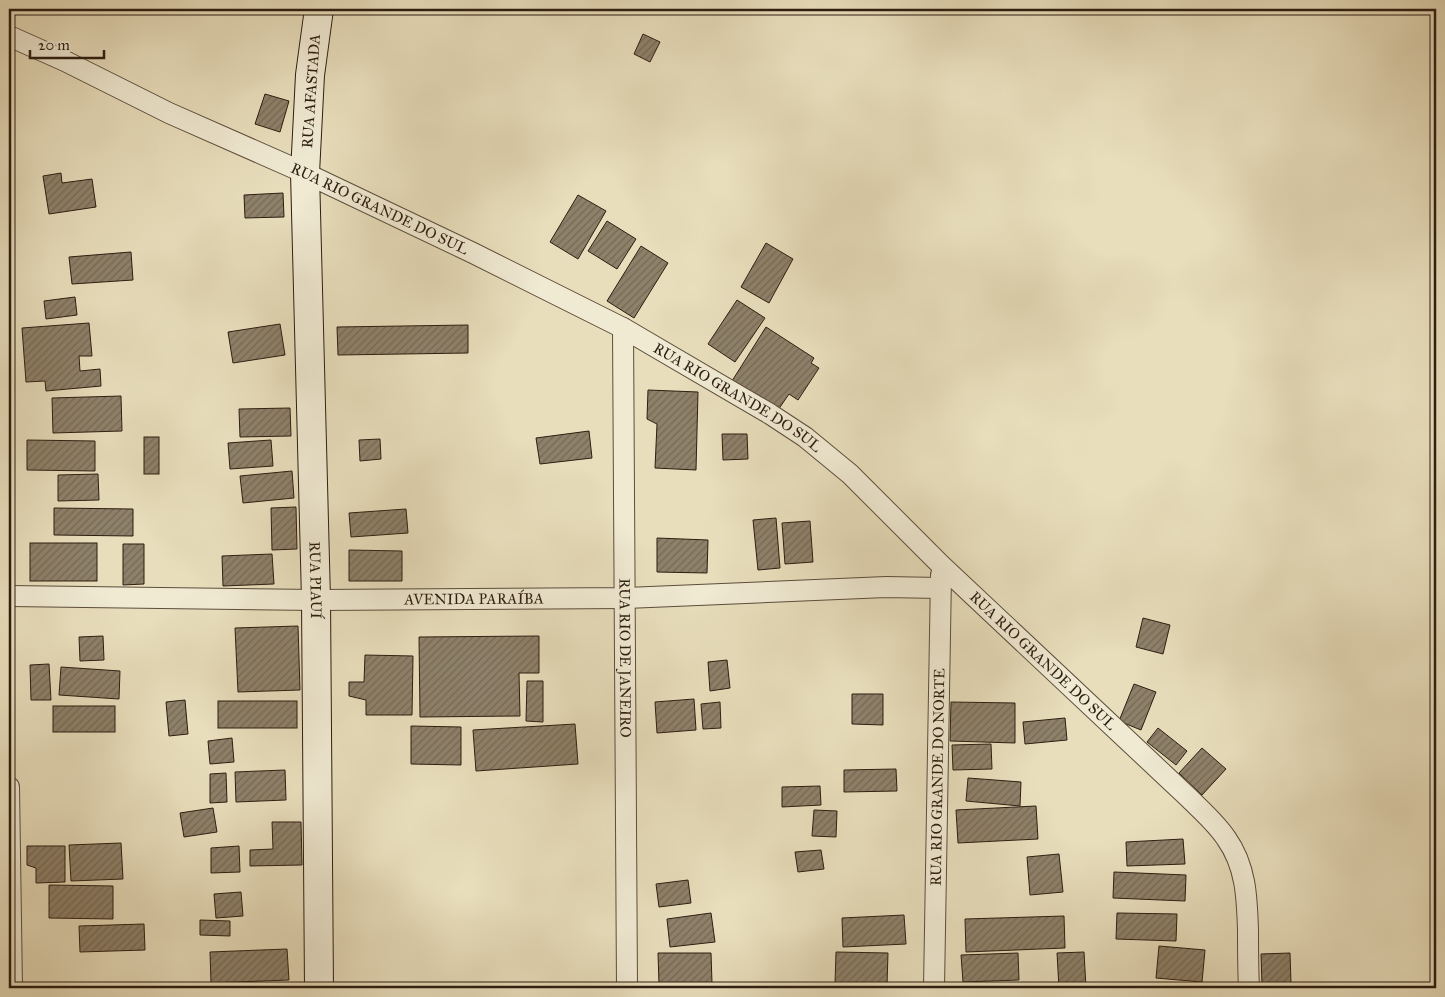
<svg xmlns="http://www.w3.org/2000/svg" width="1445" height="997" font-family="'IM FELL Great Primer',serif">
	<defs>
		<pattern id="building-hatch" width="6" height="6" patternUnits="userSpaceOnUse" patternTransform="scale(1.25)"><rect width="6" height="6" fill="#8e816a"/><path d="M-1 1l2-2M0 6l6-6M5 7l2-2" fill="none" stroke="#746956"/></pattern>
	</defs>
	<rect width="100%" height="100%" fill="#e8debc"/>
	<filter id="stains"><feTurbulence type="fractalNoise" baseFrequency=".004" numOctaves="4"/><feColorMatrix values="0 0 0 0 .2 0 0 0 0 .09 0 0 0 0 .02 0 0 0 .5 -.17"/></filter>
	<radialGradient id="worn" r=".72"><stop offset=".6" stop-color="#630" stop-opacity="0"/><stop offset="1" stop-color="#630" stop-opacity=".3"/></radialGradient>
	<g fill="url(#building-hatch)" stroke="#2d1d11">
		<polygon points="643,34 660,42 650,62 634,54"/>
		<polygon points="265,94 289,101 280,132 255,124"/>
		<polygon points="61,173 62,183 92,179 96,207 49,214 43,176"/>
		<polygon points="283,193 284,217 245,218 244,195"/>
		<polygon points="578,195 606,211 578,259 550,242"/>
		<polygon points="607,221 636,239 617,269 588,251"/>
		<polygon points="766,243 793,259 769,303 741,287"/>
		<polygon points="641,246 668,263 634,318 607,301"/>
		<polygon points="131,252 133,280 72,284 69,257"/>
		<polygon points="75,297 77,315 46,319 44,301"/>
		<polygon points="737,300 765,318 735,362 708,344"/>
		<polygon points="89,323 92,356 79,356 80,371 100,369 101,386 46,391 45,381 26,382 22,328"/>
		<polygon points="280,324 285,355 233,363 228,332"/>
		<polygon points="468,325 468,353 338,355 337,327"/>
		<polygon points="766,327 814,358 811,363 819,368 798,400 789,394 778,410 732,381"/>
		<polygon points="648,390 698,392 696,470 655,468 657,424 647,419"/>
		<polygon points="121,396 122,431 53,433 52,398"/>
		<polygon points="290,408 291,436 240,437 239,409"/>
		<polygon points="589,431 592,458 540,464 536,438"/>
		<polygon points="722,434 747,434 748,459 723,460"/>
		<rect x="144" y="437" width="15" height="37"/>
		<polygon points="380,439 381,459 360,461 359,440"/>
		<polygon points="27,440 95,441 95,471 27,470"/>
		<polygon points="271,440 273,466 230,469 228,443"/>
		<polygon points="292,471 294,498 243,503 240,476"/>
		<polygon points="98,474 99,500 58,501 58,475"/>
		<polygon points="296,507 297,549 272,550 271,508"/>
		<polygon points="54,508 133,509 133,536 54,535"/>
		<polygon points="406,509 408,533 351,537 349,513"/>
		<polygon points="776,518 780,568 758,570 753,520"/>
		<polygon points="810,521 813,562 785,564 782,523"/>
		<polygon points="657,538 708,540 707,573 657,572"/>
		<rect x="30" y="543" width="67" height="38"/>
		<polygon points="123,544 144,544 144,584 123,585"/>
		<polygon points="349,550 402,551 402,581 349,581"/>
		<polygon points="272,554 274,584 223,586 222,556"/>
		<polygon points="1143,618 1170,625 1163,654 1136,647"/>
		<polygon points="298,626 300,690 238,692 235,628"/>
		<polygon points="103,636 104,660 80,661 79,637"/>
		<polygon points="539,636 539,673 519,673 520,716 420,717 419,637"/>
		<polygon points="365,655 413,656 412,715 366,715 366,700 349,696 349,682 364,682"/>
		<polygon points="727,660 730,688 710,691 708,662"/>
		<polygon points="49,664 51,700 31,700 30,665"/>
		<polygon points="61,667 120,671 119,699 59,695"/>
		<polygon points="527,681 543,681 543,722 526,721"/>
		<polygon points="1134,684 1156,692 1141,730 1119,721"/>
		<polygon points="852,694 883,694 883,725 852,724"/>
		<polygon points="694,699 696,730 657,733 655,702"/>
		<polygon points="185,700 188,734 169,736 166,702"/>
		<rect x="218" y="701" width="79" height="27"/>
		<polygon points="720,702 721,728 703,729 701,704"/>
		<polygon points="951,702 1015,703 1015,743 950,741"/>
		<rect x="53" y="706" width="62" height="26"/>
		<polygon points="1065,718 1067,740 1025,744 1023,722"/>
		<polygon points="575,724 578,764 476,771 473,730"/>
		<polygon points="411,726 461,727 461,765 411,764"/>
		<polygon points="1158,728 1187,751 1176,765 1147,742"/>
		<polygon points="232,738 234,762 210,764 208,741"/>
		<polygon points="991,744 992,769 953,770 952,745"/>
		<polygon points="1202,748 1226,769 1202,795 1179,773"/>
		<polygon points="896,769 897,791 844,792 844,770"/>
		<polygon points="285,770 286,800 236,802 235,772"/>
		<polygon points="226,773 227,802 210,803 210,774"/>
		<polygon points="968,778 1021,782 1020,806 966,801"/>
		<polygon points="820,786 821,805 782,807 782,787"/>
		<polygon points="1036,806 1038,839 958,843 956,810"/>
		<polygon points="213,808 217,832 184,837 180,813"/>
		<polygon points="814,810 837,811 836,837 812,836"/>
		<polygon points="272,822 301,822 302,865 250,866 250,850 273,849"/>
		<polygon points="1183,839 1185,864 1127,866 1126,842"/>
		<polygon points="121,843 123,879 71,881 69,845"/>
		<polygon points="27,846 65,846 65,882 36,883 36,868 27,865"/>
		<polygon points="239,846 240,872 211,873 211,848"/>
		<polygon points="821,850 824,869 798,872 795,852"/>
		<polygon points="1059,854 1063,892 1030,895 1027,857"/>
		<polygon points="1114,872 1186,875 1185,901 1113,898"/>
		<polygon points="688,880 691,903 659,907 656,884"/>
		<polygon points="49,885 113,886 113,919 49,918"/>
		<polygon points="241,892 243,916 216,918 214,894"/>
		<polygon points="711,913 715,942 670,947 667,919"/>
		<polygon points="1117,913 1177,914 1176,941 1116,939"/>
		<polygon points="904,915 906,944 843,947 842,918"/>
		<polygon points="1064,916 1065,948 966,952 965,919"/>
		<polygon points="200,920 230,921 230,936 200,935"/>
		<polygon points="144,924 145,950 80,952 79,926"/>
		<polygon points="1159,946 1205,950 1202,982 1156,978"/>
		<polygon points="287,949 289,980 211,983 210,952"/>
		<polygon points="836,952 888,953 887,985 835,984"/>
		<polygon points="1084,952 1086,988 1059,988 1057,953"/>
		<polygon points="658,953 711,953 712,983 659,984"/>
		<polygon points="1018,953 1019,980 963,982 961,955"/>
		<polygon points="1290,953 1291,983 1262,984 1261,954"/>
	</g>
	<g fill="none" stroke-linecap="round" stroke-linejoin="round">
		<defs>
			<g id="street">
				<path id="s1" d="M 9,36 L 65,61 L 169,113 L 305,173 L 473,253 L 623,328 L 770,414 L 805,437 L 850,474 L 941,565 L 1189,798 C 1202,811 1216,823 1226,838 C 1246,866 1247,897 1248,930 C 1248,950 1248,969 1249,988"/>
				<path id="s2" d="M 623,328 L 627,988"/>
				<path id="s3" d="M 9,596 L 316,600 L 626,598 L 886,587 L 940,588"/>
				<polyline points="9,787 12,988"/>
				<path id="s4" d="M 934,988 L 941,575"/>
			</g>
			<g id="secondary">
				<path id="s5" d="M 319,9 L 310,75 L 305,173 L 316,600 L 319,988"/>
			</g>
		</defs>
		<use href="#street" stroke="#5c4d3c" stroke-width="22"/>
		<use href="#secondary" stroke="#2d1d11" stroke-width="30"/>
		<use href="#street" stroke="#f0ead3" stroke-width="20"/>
		<use href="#secondary" stroke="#f0ead3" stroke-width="28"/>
	</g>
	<g text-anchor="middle" stroke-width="4" stroke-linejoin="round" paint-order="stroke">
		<g font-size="15" fill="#2d1d11" stroke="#f0ead3">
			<text transform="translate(311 91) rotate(-86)" y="5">RUA AFASTADA</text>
			<text dy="5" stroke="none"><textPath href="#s1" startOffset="409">RUA RIO GRANDE DO SUL</textPath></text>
			<text dy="5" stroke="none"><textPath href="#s1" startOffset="814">RUA RIO GRANDE DO SUL</textPath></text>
			<text dy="5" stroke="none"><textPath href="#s5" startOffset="572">RUA PIAUÍ</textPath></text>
			<text dy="5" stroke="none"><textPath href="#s3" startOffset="465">AVENIDA PARAÍBA</textPath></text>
			<text dy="5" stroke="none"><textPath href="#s2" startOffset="330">RUA RIO DE JANEIRO</textPath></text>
			<text dy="5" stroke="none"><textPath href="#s1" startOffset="1219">RUA RIO GRANDE DO SUL</textPath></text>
			<text dy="5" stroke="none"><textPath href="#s4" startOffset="211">RUA RIO GRANDE DO NORTE</textPath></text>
		</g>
	</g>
	<rect width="1445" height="997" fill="none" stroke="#e8debc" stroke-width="30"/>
	<rect x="10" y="10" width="1425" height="977" fill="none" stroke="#2d1d11" stroke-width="2.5"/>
	<rect x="15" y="15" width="1415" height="967" fill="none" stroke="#2d1d11"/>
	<path d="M30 50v8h74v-8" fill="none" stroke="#2d1d11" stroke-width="2.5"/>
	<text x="38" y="50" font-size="15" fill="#2d1d11" stroke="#f0ead3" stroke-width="4" paint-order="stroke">20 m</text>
	<rect width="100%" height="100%" filter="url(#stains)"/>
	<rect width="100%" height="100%" fill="url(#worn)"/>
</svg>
